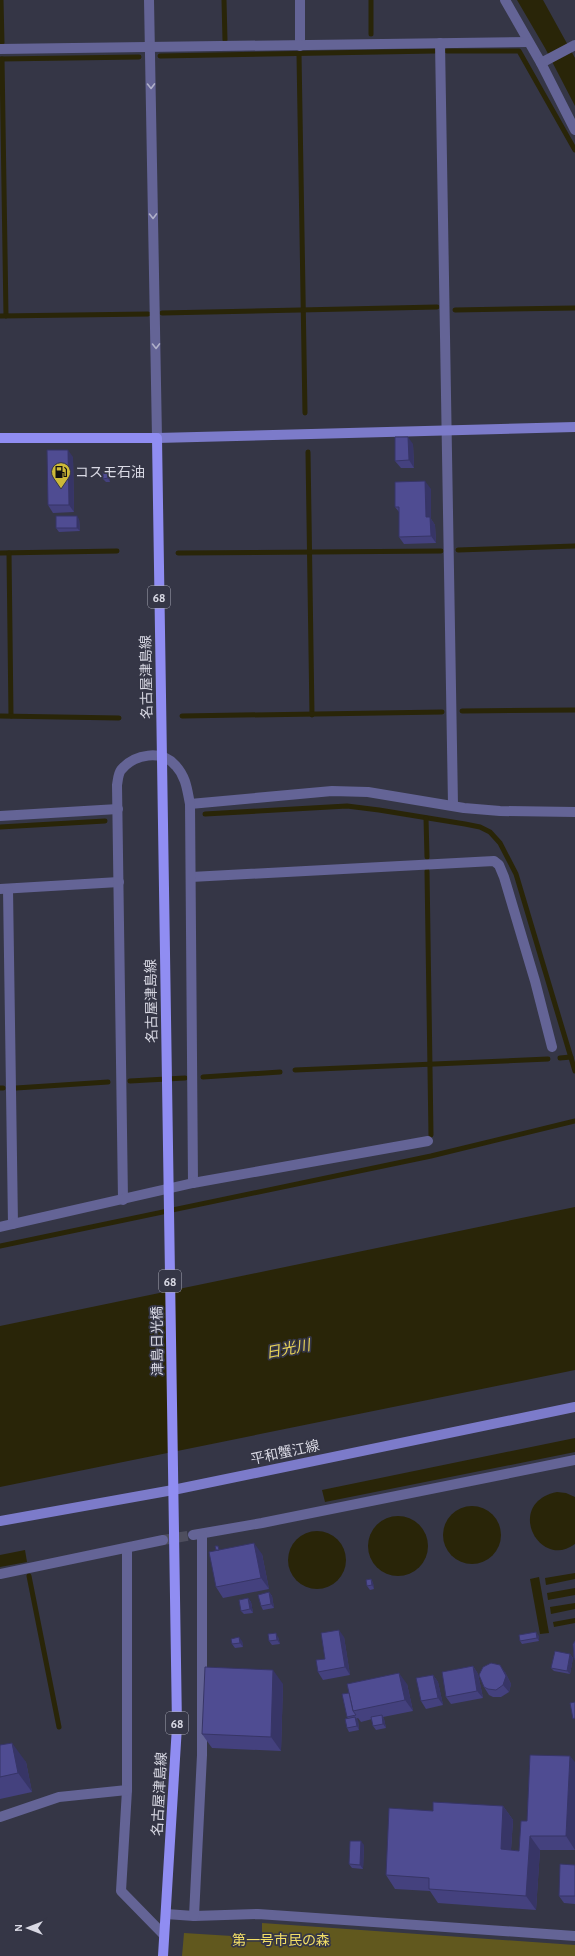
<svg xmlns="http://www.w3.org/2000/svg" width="575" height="1956" font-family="'Alegreya Sans','Noto Sans JP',sans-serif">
	<rect width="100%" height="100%" fill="#353646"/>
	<polygon fill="#61581e" points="262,1923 575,1945 575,1956 182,1956 184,1933 262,1938"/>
	<g fill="#292508">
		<polygon points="517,0 543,0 575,58 575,106 545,48"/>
		<polygon points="575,1207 575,1370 0,1487 0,1326"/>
		<polygon points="575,1438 575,1452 325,1502 322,1490"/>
		<path d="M 557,1492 L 566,1493 L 575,1497 L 575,1544 C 539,1571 504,1503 557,1492 Z"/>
		<circle cx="472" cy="1535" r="29"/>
		<circle cx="398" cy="1546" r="30"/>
		<circle cx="317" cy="1560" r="29"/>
		<polygon points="25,1550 27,1562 0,1567 0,1555"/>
		<polygon points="575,1573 575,1579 546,1585 545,1578"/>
		<polygon points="539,1577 549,1633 540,1634 530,1579"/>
		<polygon points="575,1588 575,1595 548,1600 547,1593"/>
		<polygon points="575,1603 575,1609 551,1614 550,1607"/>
		<polygon points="575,1618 575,1623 554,1627 553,1622"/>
	</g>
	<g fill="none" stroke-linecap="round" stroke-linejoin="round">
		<g stroke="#292508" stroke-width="5">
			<polyline points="1,0 2,43"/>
			<polyline points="224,0 225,40"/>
			<polyline points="371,0 371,34"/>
			<polyline points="447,51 519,51 575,150"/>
			<polyline points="299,54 305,413"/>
			<polyline points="160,56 435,51"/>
			<polyline points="0,59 139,57"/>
			<polyline points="2,59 6,316"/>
			<polyline points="455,310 575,308"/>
			<polyline points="162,313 437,307"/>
			<polyline points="0,316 148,314"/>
			<polyline points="308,452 312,715"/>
			<polyline points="458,550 575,546"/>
			<polyline points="0,553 117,551"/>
			<polyline points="9,553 11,716"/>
			<polyline points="178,553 441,551"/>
			<polyline points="462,711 575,710"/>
			<polyline points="0,716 119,718"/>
			<polyline points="182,716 442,712"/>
			<polyline points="205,814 347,806 379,810 465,824 480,827 490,832 500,843 516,874 575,1071"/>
			<polyline points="426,818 427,857"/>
			<polyline points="0,827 105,821"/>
			<polyline points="427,871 431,1135"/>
			<polyline points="560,1058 571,1057"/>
			<polyline points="295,1070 548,1059"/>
			<polyline points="203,1077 280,1072"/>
			<polyline points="130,1081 185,1078"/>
			<polyline points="0,1088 3,1088"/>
			<polyline points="16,1088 108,1082"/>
			<polyline points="0,1246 431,1156 575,1121"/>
			<polyline points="29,1576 59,1727"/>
		</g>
		<polyline stroke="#4e4e5e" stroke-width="10" stroke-dasharray="10 5" stroke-linecap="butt" points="163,1540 193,1535"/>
		<g stroke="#646496" stroke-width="10">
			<polyline points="149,0 157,438"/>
			<polyline points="300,0 300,46"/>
			<polyline points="505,0 541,63 575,130"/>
			<polyline points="440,43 453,805"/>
			<polyline points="0,49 528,42"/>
			<polyline points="541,63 575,45"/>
			<polyline points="190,804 332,791 368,792 464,808 500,811 575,812"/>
			<polyline points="0,816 118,809"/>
			<polyline points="191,877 494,861 499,865 504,877 535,981 552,1047"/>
			<polyline points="0,889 119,882"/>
			<polyline points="8,889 13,1224"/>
			<path d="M 123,1200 L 117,785 C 118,780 118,774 121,770 C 134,754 162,749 176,766 C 186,777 187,789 190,804 L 193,1183"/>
			<polyline points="0,1227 193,1183 428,1141"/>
			<polyline points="193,1535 262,1523 575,1460"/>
			<polyline points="127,1548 127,1790 121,1891 164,1935"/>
			<polyline points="0,1574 163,1540"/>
			<polyline points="0,1817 59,1797 127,1790"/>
			<polyline points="166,1914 194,1916 258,1914 575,1936"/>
			<polyline points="194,1916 202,1755 202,1534"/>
		</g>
		<g stroke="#7c7bca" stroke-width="10">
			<polyline points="157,438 575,427"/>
			<polyline points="0,1521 173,1490 575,1407"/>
		</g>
		<polyline stroke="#908df2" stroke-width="10" points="0,438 157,438 177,1726 163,1956"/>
	</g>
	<g fill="#44417e">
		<polygon points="413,444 414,468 401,468 395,461"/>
		<polygon points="73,457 74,512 53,513 48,505"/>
		<polygon points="107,472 110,476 110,482 106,482 103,479"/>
		<polygon points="431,489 431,519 435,525 436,543 404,544 399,537 399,512 395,507"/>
		<polygon points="79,519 80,531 59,532 56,528"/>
		<polygon points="221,1549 262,1554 269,1589 223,1598 216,1587"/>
		<polygon points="371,1579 373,1583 374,1589 370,1590 367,1586"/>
		<polygon points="269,1592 272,1596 274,1608 263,1610 261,1606"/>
		<polygon points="248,1598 251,1602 253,1613 244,1614 241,1611"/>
		<polygon points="539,1636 539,1641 522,1644 520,1641"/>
		<polygon points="278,1637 280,1644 272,1645 269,1641"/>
		<polygon points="344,1637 350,1675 323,1680 318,1672 325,1659"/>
		<polygon points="242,1641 243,1647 235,1648 232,1644"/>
		<polygon points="570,1654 573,1658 570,1674 554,1671 551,1668"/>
		<polygon points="473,1666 478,1674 483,1698 451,1704 446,1697"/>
		<polygon points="505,1672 511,1684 509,1692 501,1697 493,1697 489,1695 484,1687"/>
		<polygon points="433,1675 438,1682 443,1705 426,1709 421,1701"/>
		<polygon points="283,1684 281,1751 212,1748 202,1734"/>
		<polygon points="407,1684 413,1711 383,1717 384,1719 386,1728 376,1730 373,1726 372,1719 361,1722 358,1718 356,1719 358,1720 359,1730 349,1732 347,1728 348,1718 347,1717 349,1693"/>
		<polygon points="0,1745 26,1762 32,1792 0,1799"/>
		<polygon points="575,1762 575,1850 540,1850 536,1910 438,1903 430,1891 395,1889 386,1875 433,1811 503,1806 513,1820 511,1850 519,1851 527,1821"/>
		<polygon points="364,1845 363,1869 352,1868 349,1864"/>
		<polygon points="575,1865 575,1904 564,1903 559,1896"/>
	</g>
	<g fill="#373566">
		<polygon points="408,437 413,444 414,468 409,460"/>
		<polygon points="68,450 73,457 74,512 69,505"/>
		<polygon points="107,472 110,476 110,482 108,478"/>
		<polygon points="425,481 431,489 431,519 435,525 436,543 431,536 426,517"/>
		<polygon points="77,516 79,519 80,531 77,528"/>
		<polygon points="254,1543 262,1554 269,1589 261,1578"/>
		<polygon points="371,1579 373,1583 374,1589 372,1585"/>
		<polygon points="269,1592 272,1596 274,1608 271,1604"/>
		<polygon points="248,1598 251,1602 253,1613 250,1609"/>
		<polygon points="339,1630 344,1637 350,1675 345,1667"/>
		<polygon points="536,1632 539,1636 539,1641 537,1638"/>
		<polygon points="276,1633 278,1637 280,1644 277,1640"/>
		<polygon points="239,1637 242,1641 243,1647 240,1643"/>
		<polygon points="570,1654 573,1658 570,1674 567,1671"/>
		<polygon points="500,1665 505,1672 511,1684 509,1692 503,1685"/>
		<polygon points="473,1666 478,1674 483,1698 477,1691"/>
		<polygon points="273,1670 283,1684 281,1751 271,1737"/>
		<polygon points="399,1673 407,1684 413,1711 405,1700"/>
		<polygon points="433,1675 438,1682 443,1705 438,1698"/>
		<polygon points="382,1715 384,1719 386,1728 383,1724"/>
		<polygon points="355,1717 358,1720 359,1730 357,1726"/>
		<polygon points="12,1743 26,1762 32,1792 18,1773"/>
		<polygon points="570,1756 575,1762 575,1850 566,1836"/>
		<polygon points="503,1806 513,1820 510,1863 501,1849"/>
		<polygon points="530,1836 540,1850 536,1910 526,1896"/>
		<polygon points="361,1841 364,1845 363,1869 360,1865"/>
	</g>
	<g fill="#4f4c92" stroke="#373566">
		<polygon points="395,437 408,437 409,460 395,461"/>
		<polygon points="47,450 68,450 69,505 48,505"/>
		<polygon points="103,472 107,472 108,478 103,479"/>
		<polygon points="425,481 426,517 430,517 431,536 399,537 399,507 395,507 395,482"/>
		<rect x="56" y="516" width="21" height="12"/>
		<polygon points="254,1543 261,1578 216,1587 209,1552"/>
		<polygon points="215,1546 218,1546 219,1550 216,1550"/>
		<polygon points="371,1579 372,1585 367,1586 366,1580"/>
		<polygon points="269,1592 271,1604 261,1606 258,1595"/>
		<polygon points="248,1598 250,1609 241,1611 239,1600"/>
		<polygon points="339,1630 345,1667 318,1672 316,1660 325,1659 321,1633"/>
		<polygon points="536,1632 537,1638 520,1641 519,1635"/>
		<polygon points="276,1633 277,1640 269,1641 268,1634"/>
		<polygon points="239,1637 240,1643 232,1644 231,1639"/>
		<polygon points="575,1641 575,1660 574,1658 573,1644"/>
		<polygon points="555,1651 570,1654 567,1671 551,1668"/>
		<polygon points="491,1663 500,1665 506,1676 503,1685 496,1690 488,1689 484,1687 479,1675 483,1667"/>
		<polygon points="473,1666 477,1691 446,1697 442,1672"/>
		<polygon points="205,1667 273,1670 271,1737 202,1734"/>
		<polygon points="399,1673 405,1700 353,1711 347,1684"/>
		<polygon points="433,1675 438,1698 421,1701 416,1678"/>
		<polygon points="349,1693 353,1711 356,1715 347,1717 342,1694"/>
		<polygon points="575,1702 575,1718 573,1719 570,1703"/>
		<polygon points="382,1715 383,1724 373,1726 371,1717"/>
		<polygon points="355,1717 357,1726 347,1728 345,1719"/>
		<polygon points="12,1743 18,1773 0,1777 0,1745"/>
		<polygon points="530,1755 570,1756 566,1836 530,1836 526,1896 429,1889 429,1878 386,1875 389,1808 433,1811 433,1802 503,1806 501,1849 519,1851 521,1821 527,1821"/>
		<polygon points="350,1841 361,1841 360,1865 349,1864"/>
		<polygon points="560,1864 575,1865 575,1896 559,1896"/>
	</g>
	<defs><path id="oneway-chevron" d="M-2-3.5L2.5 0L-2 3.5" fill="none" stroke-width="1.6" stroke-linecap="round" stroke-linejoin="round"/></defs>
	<g stroke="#b0b0c9">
		<use href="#oneway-chevron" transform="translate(151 86) rotate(89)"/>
		<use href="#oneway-chevron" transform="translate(153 216) rotate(89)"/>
		<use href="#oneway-chevron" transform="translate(156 346) rotate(89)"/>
	</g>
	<defs>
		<symbol id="fuel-pin" viewBox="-11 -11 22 30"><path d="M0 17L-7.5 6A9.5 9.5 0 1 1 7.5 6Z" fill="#cdb938" stroke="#353646"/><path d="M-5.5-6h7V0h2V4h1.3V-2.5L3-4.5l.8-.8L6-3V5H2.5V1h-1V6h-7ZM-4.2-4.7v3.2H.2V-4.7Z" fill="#111"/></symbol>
	</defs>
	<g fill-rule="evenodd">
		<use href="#fuel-pin" x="50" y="461" width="22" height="30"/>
	</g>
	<g text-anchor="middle" stroke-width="3.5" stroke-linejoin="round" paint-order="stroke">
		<g fill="#353646" stroke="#a8a8b5" stroke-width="1">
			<rect x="148" y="586" width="22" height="22" rx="3"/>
			<rect x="159" y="1270" width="22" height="22" rx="3"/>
			<rect x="166" y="1712" width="22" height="22" rx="3"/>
		</g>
		<g font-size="13" font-weight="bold" fill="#d9d9e4">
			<text x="159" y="602">68</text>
			<text x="170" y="1286">68</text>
			<text x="177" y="1728">68</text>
		</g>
		<g font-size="14" fill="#d9d9e4" stroke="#353646" text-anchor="start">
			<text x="75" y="477">コスモ石油</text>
		</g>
		<g font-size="14" fill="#d9d9e4" stroke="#353646">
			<text transform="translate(146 677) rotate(-91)" y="5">名古屋津島線</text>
			<text transform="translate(151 1001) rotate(-91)" y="5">名古屋津島線</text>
			<text transform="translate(157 1341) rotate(-91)" y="5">津島日光橋</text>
			<text transform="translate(285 1452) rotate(-12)" y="5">平和蟹江線</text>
			<text transform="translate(159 1794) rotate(-87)" y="5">名古屋津島線</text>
		</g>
		<g font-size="14" fill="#f3df66" stroke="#353646">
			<text x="281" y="1945">第一号市民の森</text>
		</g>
		<g font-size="15" font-style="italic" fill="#e7d359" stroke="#353646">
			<text transform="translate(288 1349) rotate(-11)" y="5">日光川</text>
		</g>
	</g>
	<g transform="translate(28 1928) rotate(270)" stroke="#353646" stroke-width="3" paint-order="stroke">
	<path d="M0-3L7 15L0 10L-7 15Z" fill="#d9d9e4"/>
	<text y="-6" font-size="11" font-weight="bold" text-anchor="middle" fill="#d9d9e4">N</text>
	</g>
</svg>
